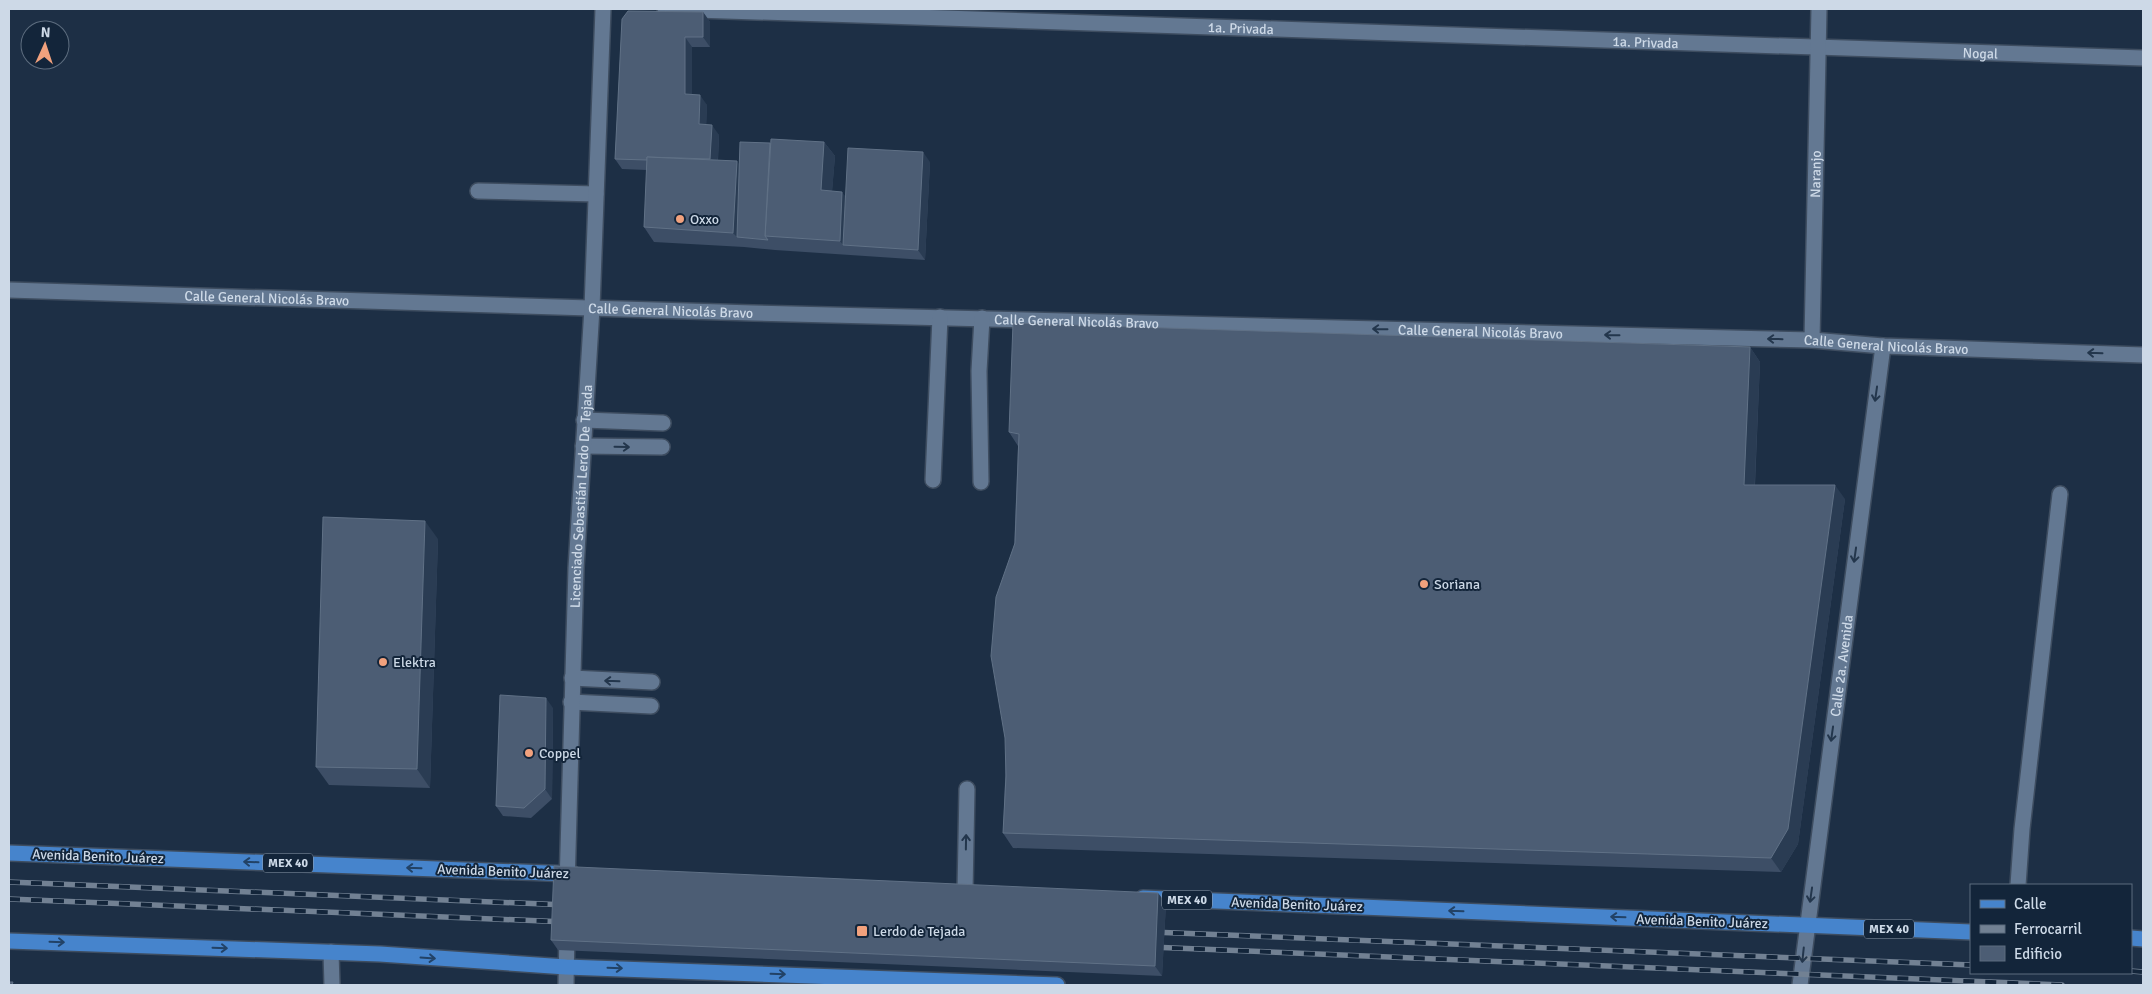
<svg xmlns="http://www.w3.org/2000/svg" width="2152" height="994" font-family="Signika,sans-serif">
	<rect width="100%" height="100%" fill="#1d2f45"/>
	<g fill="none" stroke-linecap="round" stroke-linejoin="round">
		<defs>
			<g id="minor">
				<path id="s1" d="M 665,9 C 1158,24 1651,44 2143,58"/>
				<polyline points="478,191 596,194"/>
				<path id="s2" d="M 9,290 L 753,313 L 1812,340 L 1883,346 L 2143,355"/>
				<path id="s3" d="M 1812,340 L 1819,9"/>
				<polyline points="584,420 663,423"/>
				<polyline points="583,446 662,447"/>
				<polyline points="933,480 940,317"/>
				<polyline points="981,482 979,371 982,318"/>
				<polyline points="572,678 652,682"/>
				<polyline points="571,702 651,706"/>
				<polyline points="2018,885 2022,829 2060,494"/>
				<path id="s4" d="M 567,886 L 576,568 L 592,308 L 603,9"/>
				<polyline points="965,891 967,789"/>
				<polyline points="331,952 332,985"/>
				<polyline points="566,985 567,929"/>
				<path id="s5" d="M 1800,985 L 1883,346"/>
			</g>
			<g id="major">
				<polyline points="9,853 573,874"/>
				<polyline points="1143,898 1971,932"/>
				<polyline points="2131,938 2143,939"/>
				<polyline points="9,941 380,954 566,967 1057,985"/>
			</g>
		</defs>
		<use href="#minor" stroke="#3e4d60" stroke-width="18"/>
		<use href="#major" stroke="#3e4d60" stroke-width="18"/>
		<use href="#minor" stroke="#637892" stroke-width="15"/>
		<use href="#major" stroke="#4684cc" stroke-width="15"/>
		<defs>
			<g id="rail">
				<polyline points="9,882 567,905"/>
				<polyline points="9,899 566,922"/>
				<polyline points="1151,932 1971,965"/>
				<polyline points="1150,947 2062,985"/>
				<polyline points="2131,971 2143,972"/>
			</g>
		</defs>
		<use href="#rail" stroke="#728193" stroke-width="5.5"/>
		<use href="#rail" stroke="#13253a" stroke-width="4" stroke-dasharray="11" stroke-linecap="butt"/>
	</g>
	<g fill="#3d4e66">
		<polygon points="703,12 710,22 710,47 692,47 692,95 707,105 706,125 719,135 718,160 740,165 770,143 824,142 835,156 832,191 845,196 930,162 925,260 775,250 744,247 654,242 644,227 647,170 622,169 615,159 622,19"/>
		<polygon points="1750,347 1760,362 1755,485 1845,499 1798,844 1781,872 1013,848 1003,833 1018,446 1009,432"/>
		<polygon points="438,539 430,788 329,785 316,767"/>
		<polygon points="553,708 552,799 531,818 503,816 496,806"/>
		<polygon points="1166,903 1162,976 558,950 551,940"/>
	</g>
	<g fill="#2a3c53">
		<polygon points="703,12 710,22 710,47 703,37"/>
		<polygon points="685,37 692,47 692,104 685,94"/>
		<polygon points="700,95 707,105 706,134 699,124"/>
		<polygon points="712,125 719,135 717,174 710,164"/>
		<polygon points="824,142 835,156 831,204 821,190"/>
		<polygon points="923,152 930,162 925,260 918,250"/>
		<polygon points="737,161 747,175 737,237 733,233"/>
		<polygon points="842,192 852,206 843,245 840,241"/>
		<polygon points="1750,347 1760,362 1754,499 1744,485"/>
		<polygon points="1835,485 1845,499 1798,844 1781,872 1771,858"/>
		<polygon points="425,521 438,539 430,788 417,769"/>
		<polygon points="546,698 553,708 552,799 545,789"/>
		<polygon points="1158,893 1166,903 1162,976 1155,966"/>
	</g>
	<g fill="#4c5d74" stroke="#607186">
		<polygon points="628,11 703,12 703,37 685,37 685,94 700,95 699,124 712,125 710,159 647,157 647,160 615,159 622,19"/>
		<polygon points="771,139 824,142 821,190 842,192 840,241 765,236"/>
		<polygon points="740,142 770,143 765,236 768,240 737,237"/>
		<polygon points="848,148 923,152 918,250 843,245"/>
		<polygon points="647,157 737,161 733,233 644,227"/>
		<polygon points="1013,323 1750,347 1744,485 1835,485 1788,829 1771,858 1003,833 1006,776 1005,738 991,656 996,597 1015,543 1019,434 1009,432"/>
		<polygon points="323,517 425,521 417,769 316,767"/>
		<polygon points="500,695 546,698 545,789 524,808 496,806"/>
		<polygon points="554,866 1158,893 1155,966 551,940"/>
		<polygon points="9,982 13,982 12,985 9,985"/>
	</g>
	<defs><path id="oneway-shaft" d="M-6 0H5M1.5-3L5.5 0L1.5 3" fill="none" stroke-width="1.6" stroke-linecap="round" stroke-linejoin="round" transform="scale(1.25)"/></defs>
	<g stroke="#23364c">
		<use href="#oneway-shaft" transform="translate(1380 329) rotate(-179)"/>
		<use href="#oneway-shaft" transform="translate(1612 335) rotate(-179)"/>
		<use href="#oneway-shaft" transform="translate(1775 339) rotate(-179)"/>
		<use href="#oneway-shaft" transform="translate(2095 353) rotate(-178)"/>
		<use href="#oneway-shaft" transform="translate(1876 394) rotate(98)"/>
		<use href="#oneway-shaft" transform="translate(622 447) rotate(1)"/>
		<use href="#oneway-shaft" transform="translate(1855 555) rotate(98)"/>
		<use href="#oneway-shaft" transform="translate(612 681) rotate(-178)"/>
		<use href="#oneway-shaft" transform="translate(1832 734) rotate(98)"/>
		<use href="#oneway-shaft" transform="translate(966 842) rotate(-89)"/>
		<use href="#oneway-shaft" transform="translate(1811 895) rotate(98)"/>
		<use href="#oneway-shaft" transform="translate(1803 955) rotate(96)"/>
	</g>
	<g stroke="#224266">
		<use href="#oneway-shaft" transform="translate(251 862) rotate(-178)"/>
		<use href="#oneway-shaft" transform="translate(414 868) rotate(-178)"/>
		<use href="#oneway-shaft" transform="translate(1456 911) rotate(-178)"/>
		<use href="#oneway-shaft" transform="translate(1618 917) rotate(-178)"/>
		<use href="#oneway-shaft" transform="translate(57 942) rotate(2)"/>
		<use href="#oneway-shaft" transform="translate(220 948) rotate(2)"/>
		<use href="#oneway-shaft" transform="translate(428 958) rotate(4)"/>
		<use href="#oneway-shaft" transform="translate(615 968) rotate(2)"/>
		<use href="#oneway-shaft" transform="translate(778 974) rotate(2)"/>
	</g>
	<g fill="#f1a17d" stroke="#13253a" stroke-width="2">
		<circle cx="680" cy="219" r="5"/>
		<circle cx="1424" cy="584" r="5"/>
		<circle cx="383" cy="662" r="5"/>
		<circle cx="529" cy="753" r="5"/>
		<rect x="856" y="925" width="12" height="12" rx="2.5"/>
	</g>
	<g text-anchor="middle" stroke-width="4" stroke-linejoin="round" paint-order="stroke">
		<g fill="#13253a" stroke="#95a3b3" stroke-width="1">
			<rect x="263" y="853.5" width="50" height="19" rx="4"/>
			<rect x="1162" y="890.5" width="50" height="19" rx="4"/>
			<rect x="1864" y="919.5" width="50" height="19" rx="4"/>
		</g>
		<g font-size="12" font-weight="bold" fill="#cdd9e7">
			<text x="288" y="867">MEX 40</text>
			<text x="1187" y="904">MEX 40</text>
			<text x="1889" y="933">MEX 40</text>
		</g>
		<g font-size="14" fill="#cdd9e7" stroke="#13253a">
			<text dy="5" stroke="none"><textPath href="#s1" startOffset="576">1a. Privada</textPath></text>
			<text dy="5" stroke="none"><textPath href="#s1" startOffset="981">1a. Privada</textPath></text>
			<text dy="5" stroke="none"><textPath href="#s1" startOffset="1316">Nogal</textPath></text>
			<text dy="5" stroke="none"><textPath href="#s3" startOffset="166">Naranjo</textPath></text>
			<text dy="5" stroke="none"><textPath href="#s2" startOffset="258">Calle General Nicolás Bravo</textPath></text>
			<text dy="5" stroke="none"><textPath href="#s2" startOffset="662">Calle General Nicolás Bravo</textPath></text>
			<text dy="5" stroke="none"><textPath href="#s2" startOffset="1068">Calle General Nicolás Bravo</textPath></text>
			<text dy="5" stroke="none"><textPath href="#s2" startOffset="1472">Calle General Nicolás Bravo</textPath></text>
			<text dy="5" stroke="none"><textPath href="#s2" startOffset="1878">Calle General Nicolás Bravo</textPath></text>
			<text dy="5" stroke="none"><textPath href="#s4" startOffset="390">Licenciado Sebastián Lerdo De Tejada</textPath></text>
			<text dy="5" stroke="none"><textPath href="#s5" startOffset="322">Calle 2a. Avenida</textPath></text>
			<text transform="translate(98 856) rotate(2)" y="5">Avenida Benito Juárez</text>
			<text transform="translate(503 871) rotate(2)" y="5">Avenida Benito Juárez</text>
			<text transform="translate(1297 904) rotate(2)" y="5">Avenida Benito Juárez</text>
			<text transform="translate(1702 921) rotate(2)" y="5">Avenida Benito Juárez</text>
		</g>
		<g font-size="14" fill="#cdd9e7" stroke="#13253a" text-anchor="start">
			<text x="690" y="224">Oxxo</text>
			<text x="1434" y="589">Soriana</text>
			<text x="393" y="667">Elektra</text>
			<text x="539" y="758">Coppel</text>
			<text x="873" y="936">Lerdo de Tejada</text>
		</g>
	</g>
	<rect width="2152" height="994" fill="none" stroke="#cdd9e7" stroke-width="20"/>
	<rect x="1970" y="884" width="162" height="90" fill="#13253a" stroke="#5d6d7f"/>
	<rect x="1980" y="900" width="25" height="8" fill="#4684cc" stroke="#5d6d7f"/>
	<text x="2014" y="909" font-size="15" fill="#cdd9e7">Calle</text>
	<rect x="1980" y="925" width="25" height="8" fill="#728193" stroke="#5d6d7f"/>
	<text x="2014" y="934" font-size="15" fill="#cdd9e7">Ferrocarril</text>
	<rect x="1980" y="946" width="25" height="15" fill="#4c5d74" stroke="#5d6d7f"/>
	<text x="2014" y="959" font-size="15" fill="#cdd9e7">Edificio</text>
	<g transform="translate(45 45) rotate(3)"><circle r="24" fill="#13253a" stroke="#5d6d7f"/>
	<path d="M0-4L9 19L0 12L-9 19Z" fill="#f1a17d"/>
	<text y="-8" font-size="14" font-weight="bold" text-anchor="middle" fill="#cdd9e7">N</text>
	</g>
</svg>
